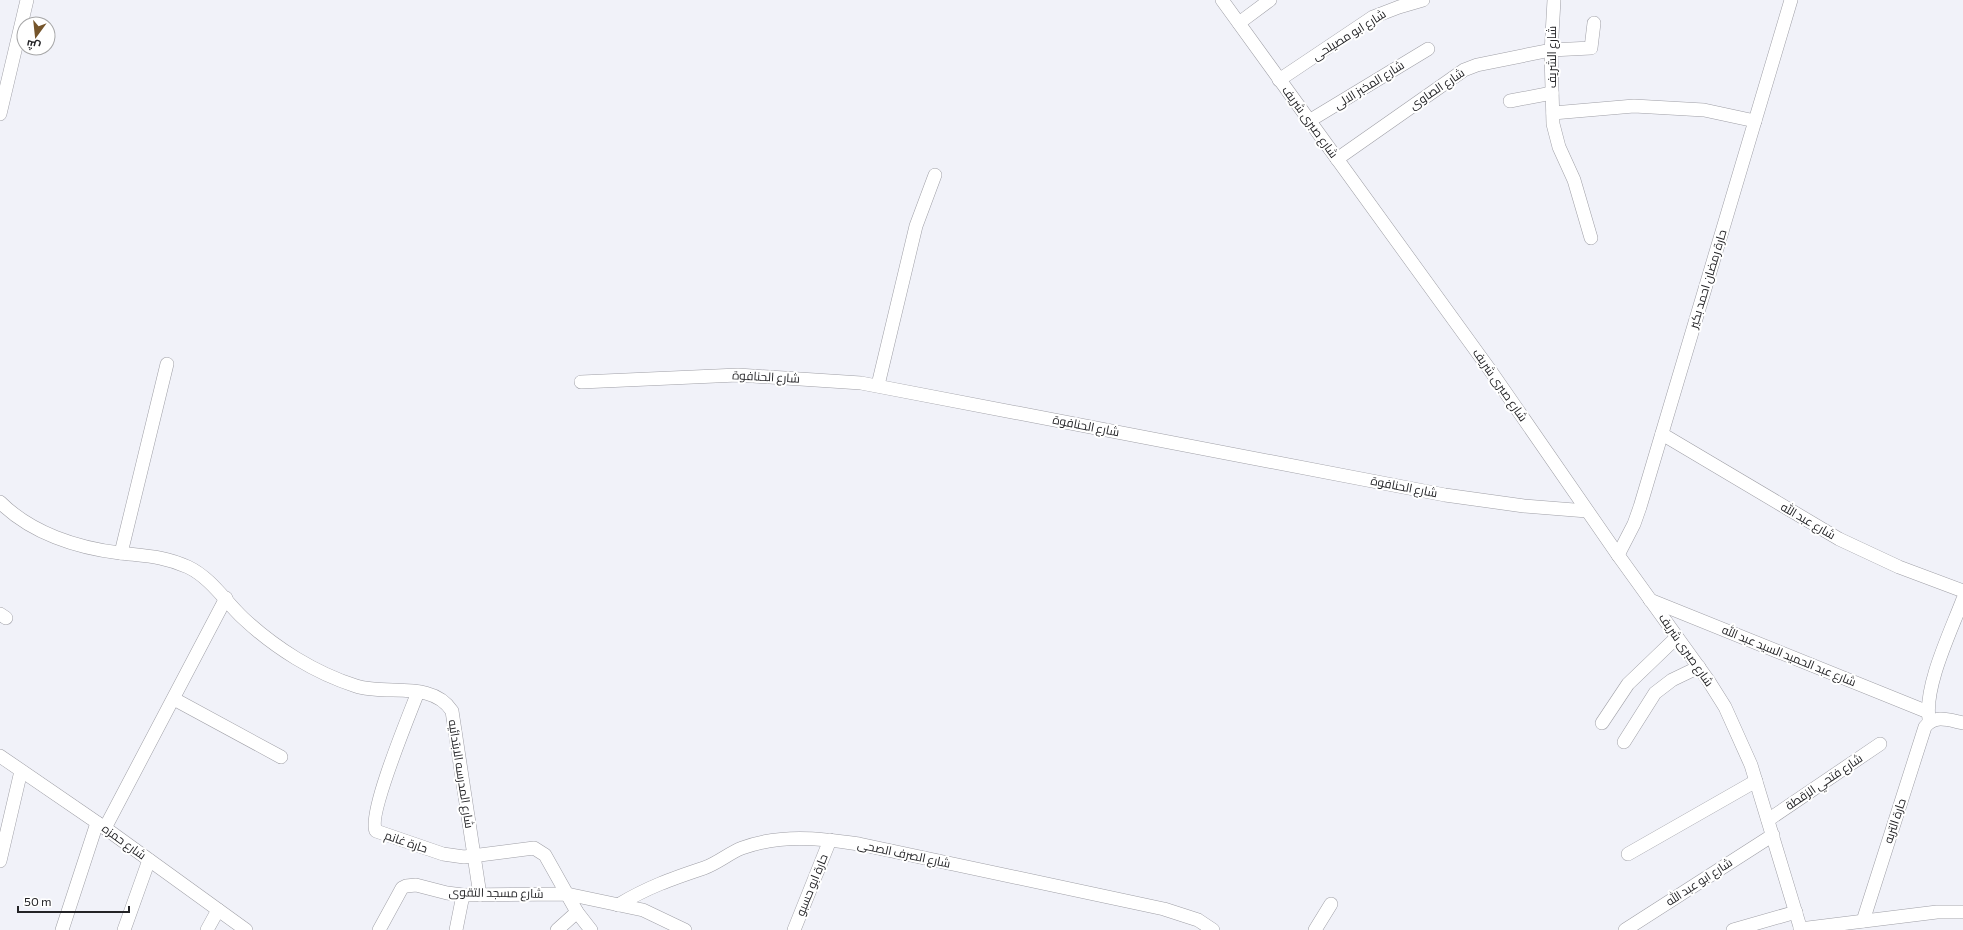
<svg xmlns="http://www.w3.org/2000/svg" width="1963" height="930" font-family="Commissioner,Cairo,sans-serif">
	<rect width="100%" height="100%" fill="#f1f2f9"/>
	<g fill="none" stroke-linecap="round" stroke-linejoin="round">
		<defs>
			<g id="street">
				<polyline points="1222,0 1490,370 1618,555 1708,680 1725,707 1751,765 1801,930"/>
				<polyline points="1554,0 1551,53 1553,124 1559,147 1574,180 1591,238"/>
				<polyline points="1239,23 1270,0"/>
				<polyline points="1279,80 1373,17 1399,7 1423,0"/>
				<polyline points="1510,101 1552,93"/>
				<polyline points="1553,113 1634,106 1704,110 1755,121"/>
				<polyline points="0,114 27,0"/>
				<polyline points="1309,121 1428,49"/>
				<polyline points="1337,159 1464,70 1477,65 1551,50 1591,48 1594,23"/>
				<polyline points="581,382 738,375 861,383 1445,495 1524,506 1587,511"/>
				<polyline points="878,385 916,226 935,175"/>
				<polyline points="1662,434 1839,539 1899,567 1963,591"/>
				<path d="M 0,502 C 31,533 77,548 120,553 C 146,556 164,556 188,567 C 211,578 225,601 243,618 C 275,648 315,673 356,686 C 387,696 432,680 452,711 L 480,895"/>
				<polyline points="121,553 167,364"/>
				<polyline points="1618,555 1634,524 1640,507 1791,0"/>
				<polyline points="1650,600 1928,712"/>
				<polyline points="0,614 6,618"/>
				<path d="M 418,692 C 410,713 367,816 376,831 L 443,854 L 464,857 L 534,848 L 545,855 L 577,912 L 591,930"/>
				<polyline points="174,699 281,757"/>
				<path d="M 1929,719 C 1924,686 1951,631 1963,599"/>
				<polyline points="1602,723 1628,684 1677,637"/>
				<polyline points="1624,742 1655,693 1672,680 1699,667"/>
				<polyline points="0,756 105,828 246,930"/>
				<polyline points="1768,820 1880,744"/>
				<polyline points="105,828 226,598"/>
				<polyline points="1628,854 1756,781"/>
				<polyline points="0,861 21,771"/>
				<path d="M 618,905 C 648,887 671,879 704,868 C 718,863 729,853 742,848 C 780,834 819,838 859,844 L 1164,909 L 1198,920 L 1213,930"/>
				<path d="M 1863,921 L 1925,727 C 1935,714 1949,720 1963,723"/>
				<polyline points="1800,929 1937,912 1963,912"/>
				<polyline points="62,930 97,823"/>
				<polyline points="124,930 149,860"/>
				<polyline points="207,930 218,910"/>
				<polyline points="379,930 402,888 406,886 416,885 447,893 463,895 567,894 643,910 685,930"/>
				<polyline points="456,930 463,895"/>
				<polyline points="557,930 577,912"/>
				<polyline points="794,930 830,840"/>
				<polyline points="1315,930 1331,904"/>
				<polyline points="1625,930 1773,835"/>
				<polyline points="1733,930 1796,912"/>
			</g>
		</defs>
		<use href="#street" stroke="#9f9fa6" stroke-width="14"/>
		<use href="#street" stroke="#fff" stroke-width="13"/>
	</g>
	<g text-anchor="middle" stroke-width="4" stroke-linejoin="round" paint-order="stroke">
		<g font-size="12" fill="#232326" stroke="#fff">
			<text transform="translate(1349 35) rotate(-32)" y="4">شارع ابو مصيلحى</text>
			<text transform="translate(1552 57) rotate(-90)" y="4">شارع الشريف</text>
			<text transform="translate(1369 85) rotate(-32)" y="4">شارع المخبز الالى</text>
			<text transform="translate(1437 89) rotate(-34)" y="4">شارع الصاوى</text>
			<text transform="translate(1310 122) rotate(54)" y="4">شارع صبرى شريف</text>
			<text transform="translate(1708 279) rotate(-73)" y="4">حارة رمضان احمد بكير</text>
			<text transform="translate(766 377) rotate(3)" y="4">شارع الحنافوة</text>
			<text transform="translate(1500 385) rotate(55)" y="4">شارع صبرى شريف</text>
			<text transform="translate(1086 426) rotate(11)" y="4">شارع الحنافوة</text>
			<text transform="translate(1404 487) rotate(11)" y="4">شارع الحنافوة</text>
			<text transform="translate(1808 521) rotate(30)" y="4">شارع عبد الله</text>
			<text transform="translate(1686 650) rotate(55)" y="4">شارع صبرى شريف</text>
			<text transform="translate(1789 656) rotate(22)" y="4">شارع عبد الحميد السيد عبد الله</text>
			<text transform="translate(461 774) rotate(81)" y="4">شارع المدرسه الابتدائيه</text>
			<text transform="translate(1824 782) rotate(-34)" y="4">شارع فتحي الزقطة</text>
			<text transform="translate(1895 821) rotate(-72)" y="4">حارة التربه</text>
			<text transform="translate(124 842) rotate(36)" y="4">شارع حمزه</text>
			<text transform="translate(406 842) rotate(19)" y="4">حارة غانم</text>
			<text transform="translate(904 854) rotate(12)" y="4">شارع الصرف الصحى</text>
			<text transform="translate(1699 882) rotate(-33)" y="4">شارع ابو عبد الله</text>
			<text transform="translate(812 885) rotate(-68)" y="4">حارة ابو حسبو</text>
			<text transform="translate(496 893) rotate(1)" y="4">شارع مسجد التقوى</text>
		</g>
	</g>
	<g transform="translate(36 36) rotate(195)"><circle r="19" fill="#ffffff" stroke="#a7a7a8"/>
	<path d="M0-3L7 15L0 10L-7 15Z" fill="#75552b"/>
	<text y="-6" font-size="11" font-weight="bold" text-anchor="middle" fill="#232326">ش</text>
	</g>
	<path d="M18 906v6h111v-6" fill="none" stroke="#232326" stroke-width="2"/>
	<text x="24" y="906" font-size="12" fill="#232326" stroke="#ffffff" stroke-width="3" paint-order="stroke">50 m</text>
</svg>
